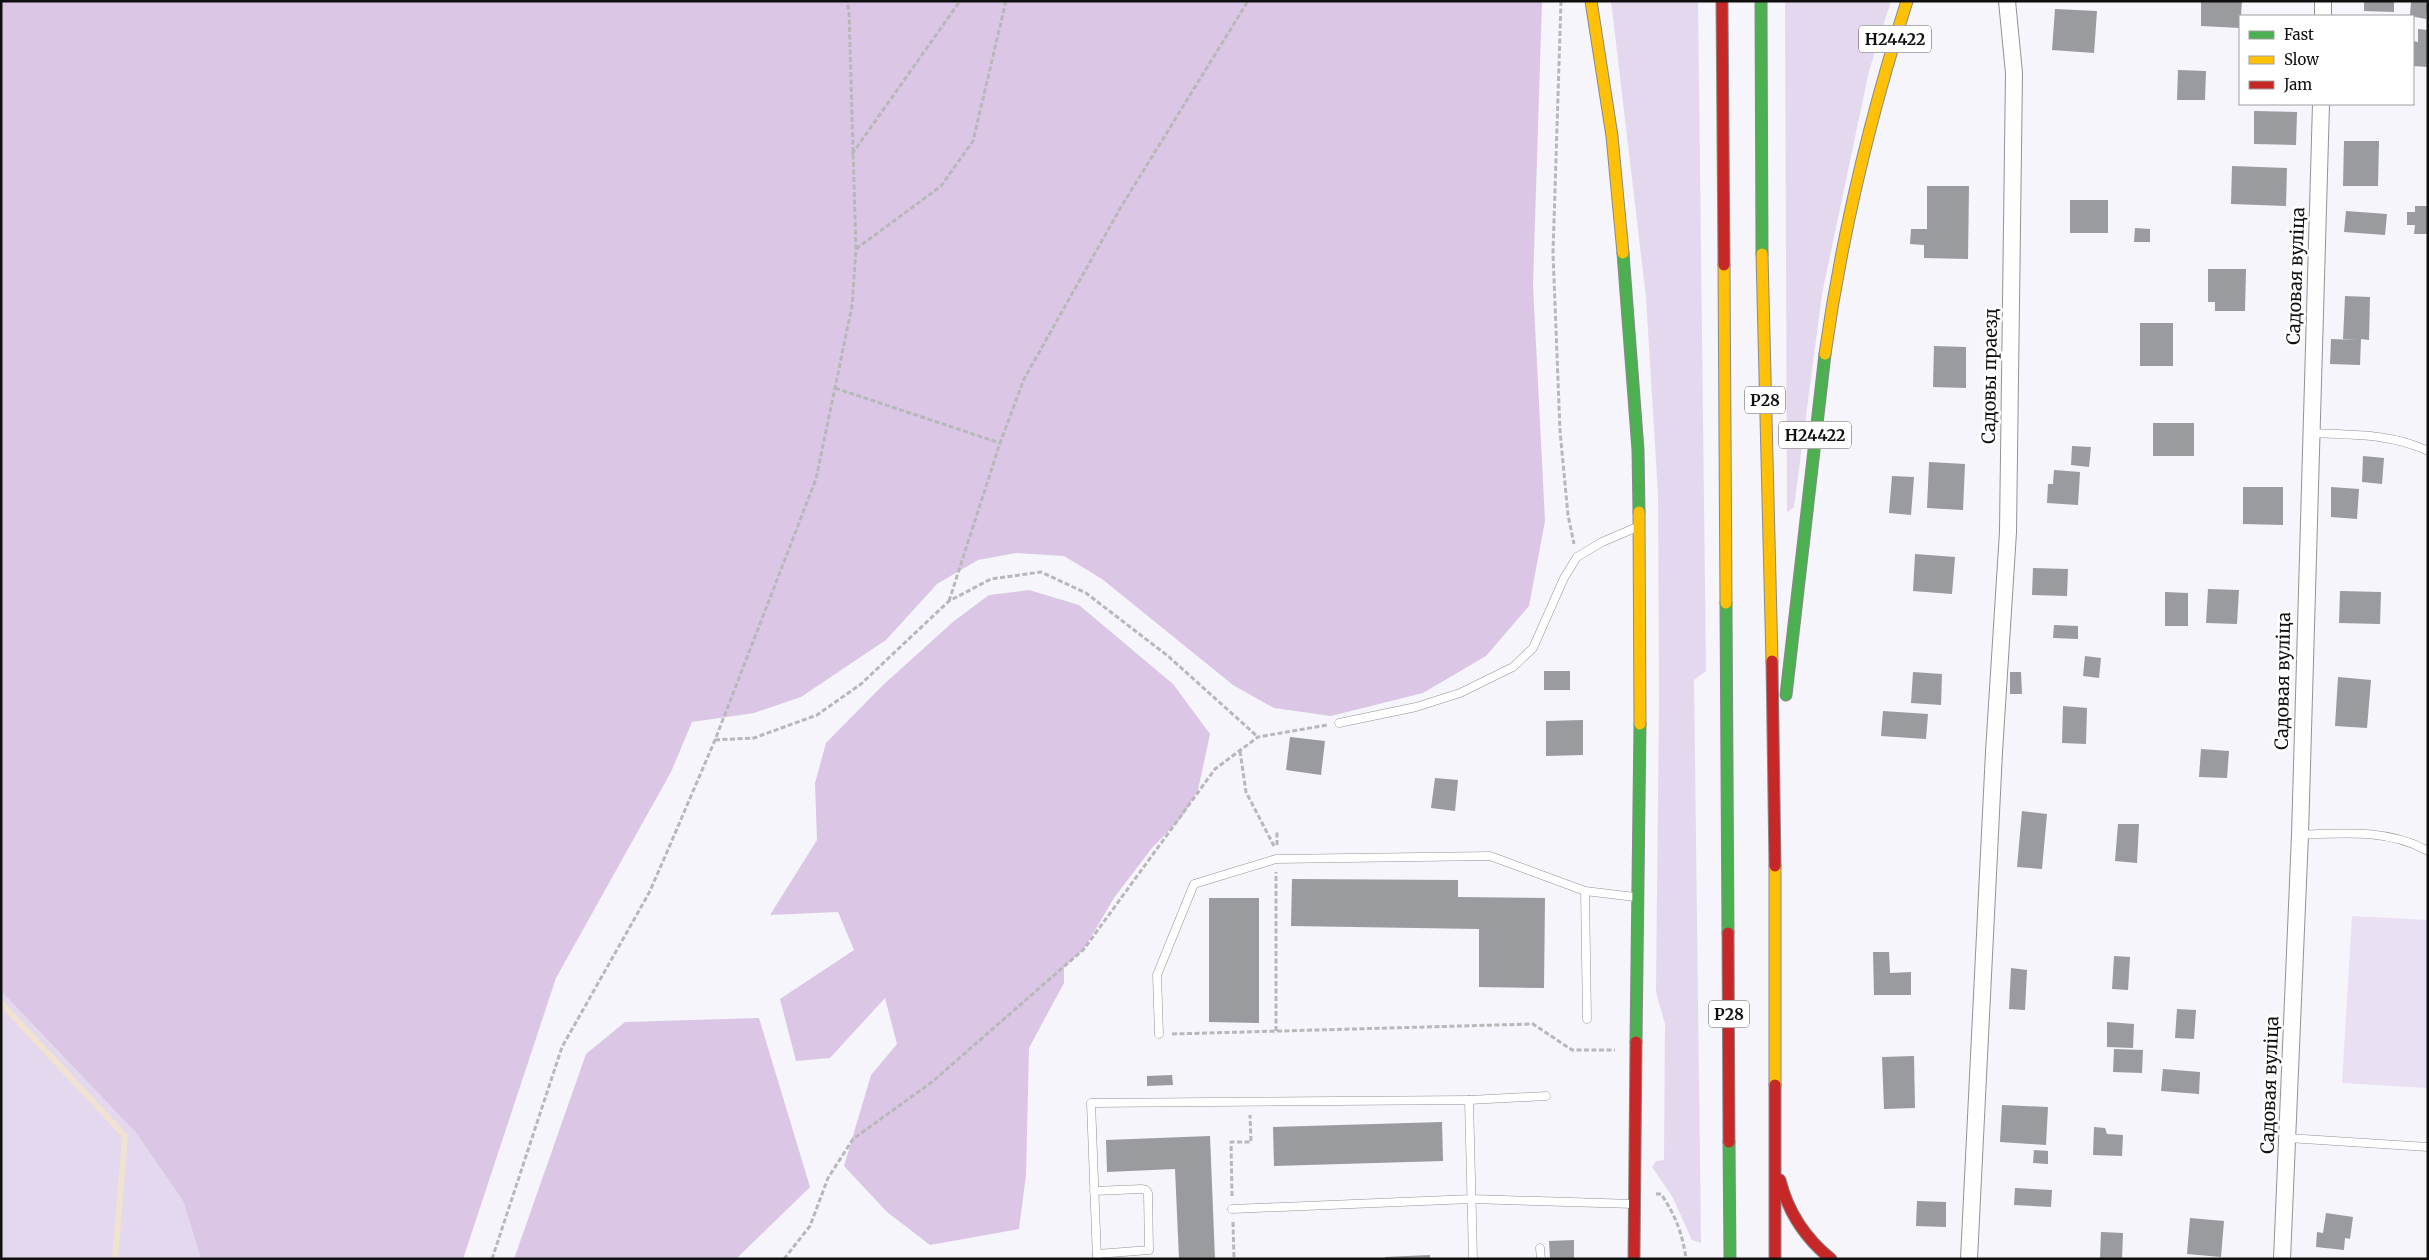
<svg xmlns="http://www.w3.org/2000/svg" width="2429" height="1260" font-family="Merriweather,serif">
	<rect width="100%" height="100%" fill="#f5f5fb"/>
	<g fill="#e4d8ee">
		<polygon points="1611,1 1698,1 1706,671 1694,680 1701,1243 1692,1240 1672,1196 1652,1167 1656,1161 1664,1160 1665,1024 1656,992 1659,702 1658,495 1646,297"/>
		<polygon points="1785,1 1891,1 1869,71 1822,294 1794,507 1787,512"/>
		<polygon points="1,991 136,1133 183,1201 201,1259 1,1259"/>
	</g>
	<g fill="#dbc7e5">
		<polygon points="1,1 1542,1 1533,285 1545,521 1529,606 1486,656 1423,693 1331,716 1274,708 1233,685 1102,579 1064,556 1016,553 978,560 937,584 886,640 801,697 754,713 692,722 671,772 556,978 463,1259 201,1259 183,1201 136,1133 1,991"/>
		<polygon points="1029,590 1079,605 1173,684 1210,734 1198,790 1182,817 1152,848 1114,898 1084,949 1064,967 1064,983 1029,1048 1026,1175 1019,1229 930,1245 887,1212 844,1166 871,1075 897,1044 885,998 830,1058 796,1061 780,999 854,950 838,912 770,915 817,840 815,783 826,743 883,685 954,621 989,595"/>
		<polygon points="759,1018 810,1187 736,1259 514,1259 586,1054 625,1022"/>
	</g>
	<polygon fill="#e9e1f3" points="2352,916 2428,920 2428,1088 2342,1083"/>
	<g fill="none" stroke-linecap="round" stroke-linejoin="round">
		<polyline stroke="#f1e1d0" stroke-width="6" points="1,1003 125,1136 115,1259"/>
	</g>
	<g fill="#9a9b9f">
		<polygon points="2201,1 2242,1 2240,28 2201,26"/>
		<polygon points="2364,1 2394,1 2394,12 2364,11"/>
		<polygon points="2411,1 2428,1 2426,19 2410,16"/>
		<polygon points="2055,9 2097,11 2094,53 2052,50"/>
		<polygon points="2418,29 2428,30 2428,67 2413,66 2413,41 2418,42"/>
		<polygon points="2178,70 2206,71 2205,100 2177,100"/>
		<polygon points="2254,111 2297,112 2296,145 2254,144"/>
		<polygon points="2344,141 2379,141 2378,186 2343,186"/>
		<polygon points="2232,166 2287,168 2286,206 2231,204"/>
		<polygon points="1927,186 1969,186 1968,259 1924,258 1924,245 1910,244 1911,229 1927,229"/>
		<rect x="2070" y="200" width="38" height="33"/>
		<polygon points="2415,206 2428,206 2428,234 2414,234 2415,225 2407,225 2407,212 2415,212"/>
		<polygon points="2346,211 2387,214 2385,235 2344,232"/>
		<polygon points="2135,228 2150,229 2150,242 2134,242"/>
		<polygon points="2208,269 2246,269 2245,311 2215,311 2215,302 2208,302"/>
		<polygon points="2345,296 2370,297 2369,340 2361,339 2360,365 2330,364 2331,339 2358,340 2343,339"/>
		<rect x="2140" y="323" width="33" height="43"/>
		<polygon points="1934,346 1966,347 1966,388 1933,387"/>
		<rect x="2153" y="423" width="41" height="33"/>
		<polygon points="2072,446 2091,447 2089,467 2071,465"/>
		<polygon points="2363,456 2384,458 2382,484 2362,482"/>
		<polygon points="1929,462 1965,464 1963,510 1927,508"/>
		<polygon points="2054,470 2080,472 2078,505 2047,503 2048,484 2053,484"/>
		<polygon points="1892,476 1914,477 1911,515 1889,513"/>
		<polygon points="2243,487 2283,487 2283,525 2243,524"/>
		<polygon points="2331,487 2359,489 2357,519 2331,517"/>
		<polygon points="1915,554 1955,557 1952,594 1913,591"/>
		<polygon points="2033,568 2068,569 2067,596 2032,595"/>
		<polygon points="2208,589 2239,590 2237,624 2206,623"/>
		<polygon points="2340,591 2381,592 2380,624 2339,623"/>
		<polygon points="2165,592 2188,593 2188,626 2165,626"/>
		<polygon points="2054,625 2078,626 2078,639 2053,638"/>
		<polygon points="2085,656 2101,658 2099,678 2083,676"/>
		<rect x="1544" y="671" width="26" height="19"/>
		<polygon points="1913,672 1942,674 1941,705 1911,703"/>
		<polygon points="2010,672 2021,672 2022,694 2010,694"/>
		<polygon points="2338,677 2371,680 2367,728 2335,726"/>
		<polygon points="2063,706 2087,708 2086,744 2062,743"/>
		<polygon points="1883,711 1928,714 1926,739 1881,736"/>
		<polygon points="1583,720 1583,755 1546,756 1546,721"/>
		<polygon points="1290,737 1325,741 1321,775 1286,770"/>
		<polygon points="2201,749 2229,751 2227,778 2199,777"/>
		<polygon points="1435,778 1458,780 1455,811 1431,808"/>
		<polygon points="2022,811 2047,814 2042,869 2017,867"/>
		<polygon points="2118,824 2139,824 2137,863 2115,861"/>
		<polygon points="1292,879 1458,880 1458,897 1545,898 1544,988 1479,987 1479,929 1291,926"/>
		<polygon points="1209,898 1259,898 1259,1023 1209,1022"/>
		<polygon points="1873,952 1889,952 1890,973 1911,972 1911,995 1874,995"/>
		<polygon points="2114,956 2130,957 2128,990 2112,989"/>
		<polygon points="2011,968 2027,970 2025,1010 2009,1009"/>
		<polygon points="2177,1009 2196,1010 2194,1039 2175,1038"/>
		<polygon points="2107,1022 2134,1024 2133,1048 2107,1047"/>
		<polygon points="2114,1049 2143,1050 2142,1073 2113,1072"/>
		<polygon points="1914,1056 1915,1108 1884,1109 1882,1057"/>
		<polygon points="2163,1069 2200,1072 2199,1094 2161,1091"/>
		<polygon points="1172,1075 1173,1085 1147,1086 1147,1076"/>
		<polygon points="2002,1105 2048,1107 2046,1145 2000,1142"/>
		<polygon points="1442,1122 1443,1161 1274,1166 1273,1127"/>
		<polygon points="2094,1127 2105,1128 2107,1134 2123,1135 2122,1156 2093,1155"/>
		<polygon points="1210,1136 1215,1259 1179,1259 1175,1169 1107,1172 1106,1140"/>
		<polygon points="2034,1150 2048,1151 2048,1164 2033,1163"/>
		<polygon points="2015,1188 2052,1190 2051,1207 2014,1205"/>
		<polygon points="1917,1201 1946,1202 1946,1227 1916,1226"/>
		<polygon points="2326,1213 2353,1217 2350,1239 2345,1238 2344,1250 2316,1247 2317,1232 2323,1233"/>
		<polygon points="2190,1218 2224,1221 2221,1257 2187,1254"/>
		<polygon points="2101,1232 2123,1233 2122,1259 2100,1259"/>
		<polygon points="1574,1240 1574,1259 1550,1259 1549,1241"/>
		<polygon points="1430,1255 1430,1259 1385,1259 1385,1257"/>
	</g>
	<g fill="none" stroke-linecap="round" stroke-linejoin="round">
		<defs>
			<g id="lane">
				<path d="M 2310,433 C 2350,435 2391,433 2428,451"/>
				<polyline points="1339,723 1416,707 1460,693 1513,667 1533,648 1564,578 1577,557 1602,542 1635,528"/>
				<path d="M 2300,835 C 2343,833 2389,829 2428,851"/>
				<polyline points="1585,891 1587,1019"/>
				<polyline points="1159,1034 1157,975 1194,884 1276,859 1490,856 1585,891 1635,897"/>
				<polyline points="1469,1100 1546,1096"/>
				<polyline points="2288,1138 2428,1147"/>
				<polyline points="1094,1191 1141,1189 1146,1190 1148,1193 1149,1250 1097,1254"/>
				<polyline points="1232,1209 1471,1199 1634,1204"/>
				<polyline points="1540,1248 1541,1259"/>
				<polyline points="1097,1259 1091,1103 1469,1100 1473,1259"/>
			</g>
			<g id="street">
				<polyline points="2323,16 2323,1"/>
				<polyline points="1969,1259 1994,752 2008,532 2014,73 2007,1"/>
				<polyline points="2282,1259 2300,835 2321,104"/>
			</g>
			<g id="fast">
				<polyline points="1761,1 1762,254"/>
				<polyline points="1623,253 1638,450 1639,512"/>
				<polyline points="1726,603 1728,933"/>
				<polyline points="1786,695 1825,354"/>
				<polyline points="1636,1042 1640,724"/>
				<polyline points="1729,1142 1730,1259"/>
			</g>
			<g id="slow">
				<polyline points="1591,1 1612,136 1623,253"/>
				<polyline points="1762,254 1772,661"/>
				<polyline points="1724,265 1726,603"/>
				<path d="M 1825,354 C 1842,233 1870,117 1907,1"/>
				<polyline points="1639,512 1640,724"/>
				<polyline points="1775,866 1775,1085"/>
			</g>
			<g id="jam">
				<polyline points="1722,1 1724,265"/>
				<polyline points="1772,661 1775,866"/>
				<polyline points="1728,933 1729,1142"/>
				<polyline points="1775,1085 1775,1259"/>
				<path d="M 1780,1180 C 1788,1212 1805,1238 1831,1259"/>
				<polyline points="1634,1259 1636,1042"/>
			</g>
		</defs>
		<use href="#lane" stroke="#939395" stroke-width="9"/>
		<use href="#street" stroke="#939395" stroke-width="18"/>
		<use href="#fast" stroke="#89898c" stroke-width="13"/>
		<use href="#slow" stroke="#89898c" stroke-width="13"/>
		<use href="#jam" stroke="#89898c" stroke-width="13"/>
		<g stroke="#b8b8b9" stroke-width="3" stroke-dasharray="5 2.5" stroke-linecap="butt">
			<polyline points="1561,1 1553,253 1560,431 1568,515 1574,544"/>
			<polyline points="852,154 960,1"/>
			<polyline points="856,249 941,186 973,141 1006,1"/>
			<polyline points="835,388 1000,443"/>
			<polyline points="949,601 1000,443 1024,379 1121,207 1248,1"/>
			<polyline points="715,740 754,738 817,715 861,684 949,601 991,579 1041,572 1086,593 1168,656 1258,737"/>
			<polyline points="1240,751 1246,792 1274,846"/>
			<polyline points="1277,845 1277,831"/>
			<polyline points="1276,1031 1276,872"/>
			<polyline points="1172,1034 1533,1024 1572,1050 1615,1050"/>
			<path d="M 1656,1194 L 1661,1194 C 1675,1214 1683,1235 1686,1259"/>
			<polyline points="1232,1196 1231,1142 1251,1142 1250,1115"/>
			<polyline points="1233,1222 1234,1259"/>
			<polyline points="492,1259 562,1047 649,893 664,859 715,740 816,479 852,306 856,250 849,11 847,1"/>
			<polyline points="784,1259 810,1226 828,1178 853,1139 932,1082 1084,949 1215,769 1258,737 1327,725"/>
		</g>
		<use href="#lane" stroke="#fefefe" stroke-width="8"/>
		<use href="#street" stroke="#fefefe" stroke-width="16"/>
		<use href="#fast" stroke="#4caf50" stroke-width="11"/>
		<use href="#slow" stroke="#ffc107" stroke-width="11"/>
		<use href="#jam" stroke="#c62828" stroke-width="11"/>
	</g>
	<g text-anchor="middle" stroke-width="5" stroke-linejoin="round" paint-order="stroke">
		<g fill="#fff" stroke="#575757" stroke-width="1">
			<rect x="1859" y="25.5" width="72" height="27" rx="4"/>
			<rect x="1745" y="386.5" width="40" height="27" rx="4"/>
			<rect x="1779" y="421.5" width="72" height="27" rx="4"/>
			<rect x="1709" y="1000.5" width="40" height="27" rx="4"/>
		</g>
		<g font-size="16" font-weight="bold" fill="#0f0f0f">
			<text x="1895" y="45">Н24422</text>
			<text x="1765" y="406">Р28</text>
			<text x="1815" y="441">Н24422</text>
			<text x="1729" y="1020">Р28</text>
		</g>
		<g font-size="18" fill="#0f0f0f" stroke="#fff">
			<text transform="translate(2296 276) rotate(-88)" y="6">Садовая вуліца</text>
			<text transform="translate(1990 376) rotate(-89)" y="6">Садовы праезд</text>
			<text transform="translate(2283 681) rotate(-89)" y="6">Садовая вуліца</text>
			<text transform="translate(2270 1085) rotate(-88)" y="6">Садовая вуліца</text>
		</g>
	</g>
	<rect width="2429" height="1260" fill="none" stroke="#0f0f0f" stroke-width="5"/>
	<rect x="2239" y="15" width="175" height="90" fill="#ffffff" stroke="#9f9f9f"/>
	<rect x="2249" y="31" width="25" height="8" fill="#4caf50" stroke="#9f9f9f"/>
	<text x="2284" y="40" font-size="15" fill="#0f0f0f">Fast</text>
	<rect x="2249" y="56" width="25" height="8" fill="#ffc107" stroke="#9f9f9f"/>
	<text x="2284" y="65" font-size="15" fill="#0f0f0f">Slow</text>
	<rect x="2249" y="81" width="25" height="8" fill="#c62828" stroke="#9f9f9f"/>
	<text x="2284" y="90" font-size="15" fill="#0f0f0f">Jam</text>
</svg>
